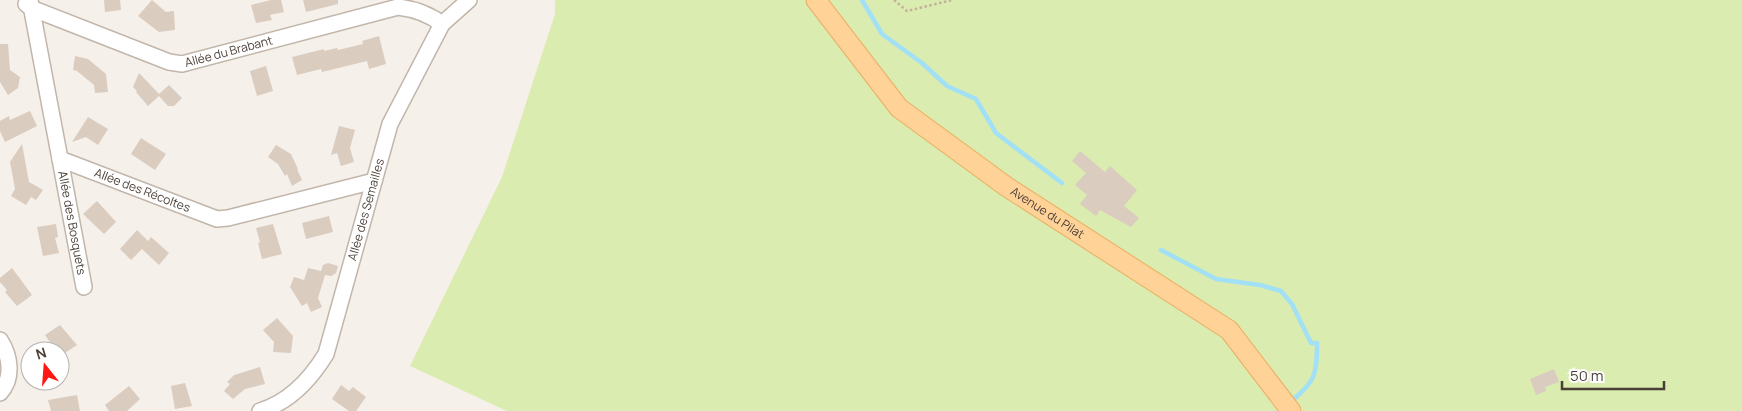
<svg xmlns="http://www.w3.org/2000/svg" width="1742" height="411" font-family="Manrope,sans-serif">
	<rect width="100%" height="100%" fill="#f5f0e9"/>
	<polygon fill="#daecaf" points="555,0 1742,0 1742,411 507,411 410,366 502,177 555,14"/>
	<g fill="none" stroke-linecap="round" stroke-linejoin="round">
		<g stroke="#a2e0f5" stroke-width="4.5">
			<polyline points="862,0 882,34 922,63 947,86 976,99 996,133 1062,183"/>
			<path d="M 1161,250 L 1216,279 L 1260,285 L 1281,291 L 1292,304 L 1311,343 L 1317,343 C 1317,376 1315,382 1289,403"/>
		</g>
	</g>
	<g fill="#dbccc0">
		<polygon points="104,0 120,0 121,10 105,12"/>
		<polygon points="152,0 166,12 174,11 175,30 159,32 138,16"/>
		<polygon points="271,0 281,0 284,12 270,15 272,20 256,23 251,5"/>
		<polygon points="303,0 338,0 338,4 306,12"/>
		<polygon points="379,36 386,64 369,69 367,61 322,72 321,69 297,75 292,57 324,49 324,51 337,48 338,50 363,44 362,41"/>
		<polygon points="0,44 8,44 10,70 20,77 18,88 8,95 0,82"/>
		<polygon points="75,56 88,59 106,74 108,92 95,93 94,85 77,71 73,70"/>
		<polygon points="266,66 273,91 257,96 250,71"/>
		<polygon points="139,73 159,94 169,85 182,98 174,106 168,106 159,96 148,106 136,92 137,91 133,87"/>
		<polygon points="30,111 37,126 5,142 0,131 0,121 9,116 10,120"/>
		<polygon points="88,117 108,129 98,145 86,137 72,142"/>
		<polygon points="339,126 355,130 350,148 354,162 341,166 337,153 331,155"/>
		<polygon points="141,138 166,154 155,170 131,154"/>
		<polygon points="22,144 29,182 43,190 36,200 31,197 26,205 11,196 15,189 10,162"/>
		<polygon points="276,145 291,154 298,169 297,169 302,180 292,186 287,174 285,176 278,164 268,157"/>
		<polygon points="1080,151 1105,172 1110,166 1137,190 1124,206 1139,218 1131,227 1100,210 1096,216 1080,204 1087,195 1075,185 1086,173 1072,161"/>
		<polygon points="97,201 116,222 104,234 83,214"/>
		<polygon points="329,216 333,232 306,239 302,223"/>
		<polygon points="56,224 58,237 55,238 59,253 43,256 37,227"/>
		<polygon points="273,224 282,254 262,259 258,243 260,242 256,228"/>
		<polygon points="137,230 148,241 151,237 169,253 159,265 142,249 131,260 120,249"/>
		<polygon points="328,263 338,266 336,273 331,276 325,275 318,298 322,307 311,312 307,303 302,306 290,287 294,277 304,280 308,268 321,271 323,265"/>
		<polygon points="12,268 32,295 17,306 5,292 7,290 0,282 0,278"/>
		<polygon points="277,318 293,336 291,353 273,352 274,342 263,330"/>
		<polygon points="60,325 77,345 60,356 60,351 56,351 45,335"/>
		<polygon points="260,367 265,384 245,389 233,399 224,391 230,384 227,382 234,375"/>
		<polygon points="1554,369 1559,382 1545,387 1546,391 1536,395 1530,379"/>
		<polygon points="185,383 192,406 175,409 171,386"/>
		<polygon points="341,385 349,391 353,387 366,397 356,411 349,411 332,399"/>
		<polygon points="129,386 140,399 127,411 109,411 105,405"/>
		<polygon points="77,395 80,411 51,411 48,400"/>
	</g>
	<g fill="none" stroke-linecap="round" stroke-linejoin="round">
		<defs>
			<g id="minor">
				<path id="s1" d="M 30,0 L 60,159 L 217,219 L 228,218 L 374,181"/>
				<path id="s2" d="M 26,4 L 31,8 L 169,62 L 182,64 L 398,7 C 415,9 429,14 442,24"/>
				<path id="s3" d="M 60,159 L 84,287"/>
				<path d="M 0,340 C 10,355 14,378 0,393"/>
				<path id="s4" d="M 260,411 C 290,402 310,380 326,354 L 390,124 L 442,24 L 469,0"/>
			</g>
			<g id="major">
				<path id="s5" d="M 816,0 L 899,108 L 1007,187 L 1229,330 L 1291,411"/>
			</g>
		</defs>
		<use href="#minor" stroke="#c2b6ab" stroke-width="18"/>
		<use href="#major" stroke="#ecad61" stroke-width="21"/>
		<polyline stroke="#c4b09b" stroke-width="2.5" stroke-dasharray="2.5 2.5" stroke-linecap="butt" points="894,0 907,11 952,0"/>
		<use href="#minor" stroke="#fff" stroke-width="15"/>
		<use href="#major" stroke="#ffd298" stroke-width="19"/>
	</g>
	<g text-anchor="middle" stroke-width="4" stroke-linejoin="round" paint-order="stroke">
		<g font-size="12" fill="#4a3f37" stroke="#fff">
			<text dy="4" stroke="none"><textPath href="#s2" startOffset="216">Allée du Brabant</textPath></text>
			<text dy="4" stroke="none"><textPath href="#s1" startOffset="250">Allée des Récoltes</textPath></text>
			<text dy="4" stroke="none"><textPath href="#s4" startOffset="239">Allée des Semailles</textPath></text>
			<text dy="4" stroke="none"><textPath href="#s5" startOffset="318">Avenue du Pilat</textPath></text>
			<text dy="4" stroke="none"><textPath href="#s3" startOffset="65">Allée des Bosquets</textPath></text>
		</g>
	</g>
	<g transform="translate(45 366) rotate(343)"><circle r="24" fill="#ffffff" stroke="#b7b2af"/>
	<path d="M0-4L9 19L0 12L-9 19Z" fill="#ff1716"/>
	<text y="-8" font-size="14" font-weight="bold" text-anchor="middle" fill="#4a3f37">N</text>
	</g>
	<path d="M1562 381v8h102v-8" fill="none" stroke="#4a3f37" stroke-width="2.5"/>
	<text x="1570" y="381" font-size="15" fill="#4a3f37" stroke="#ffffff" stroke-width="4" paint-order="stroke">50 m</text>
</svg>
